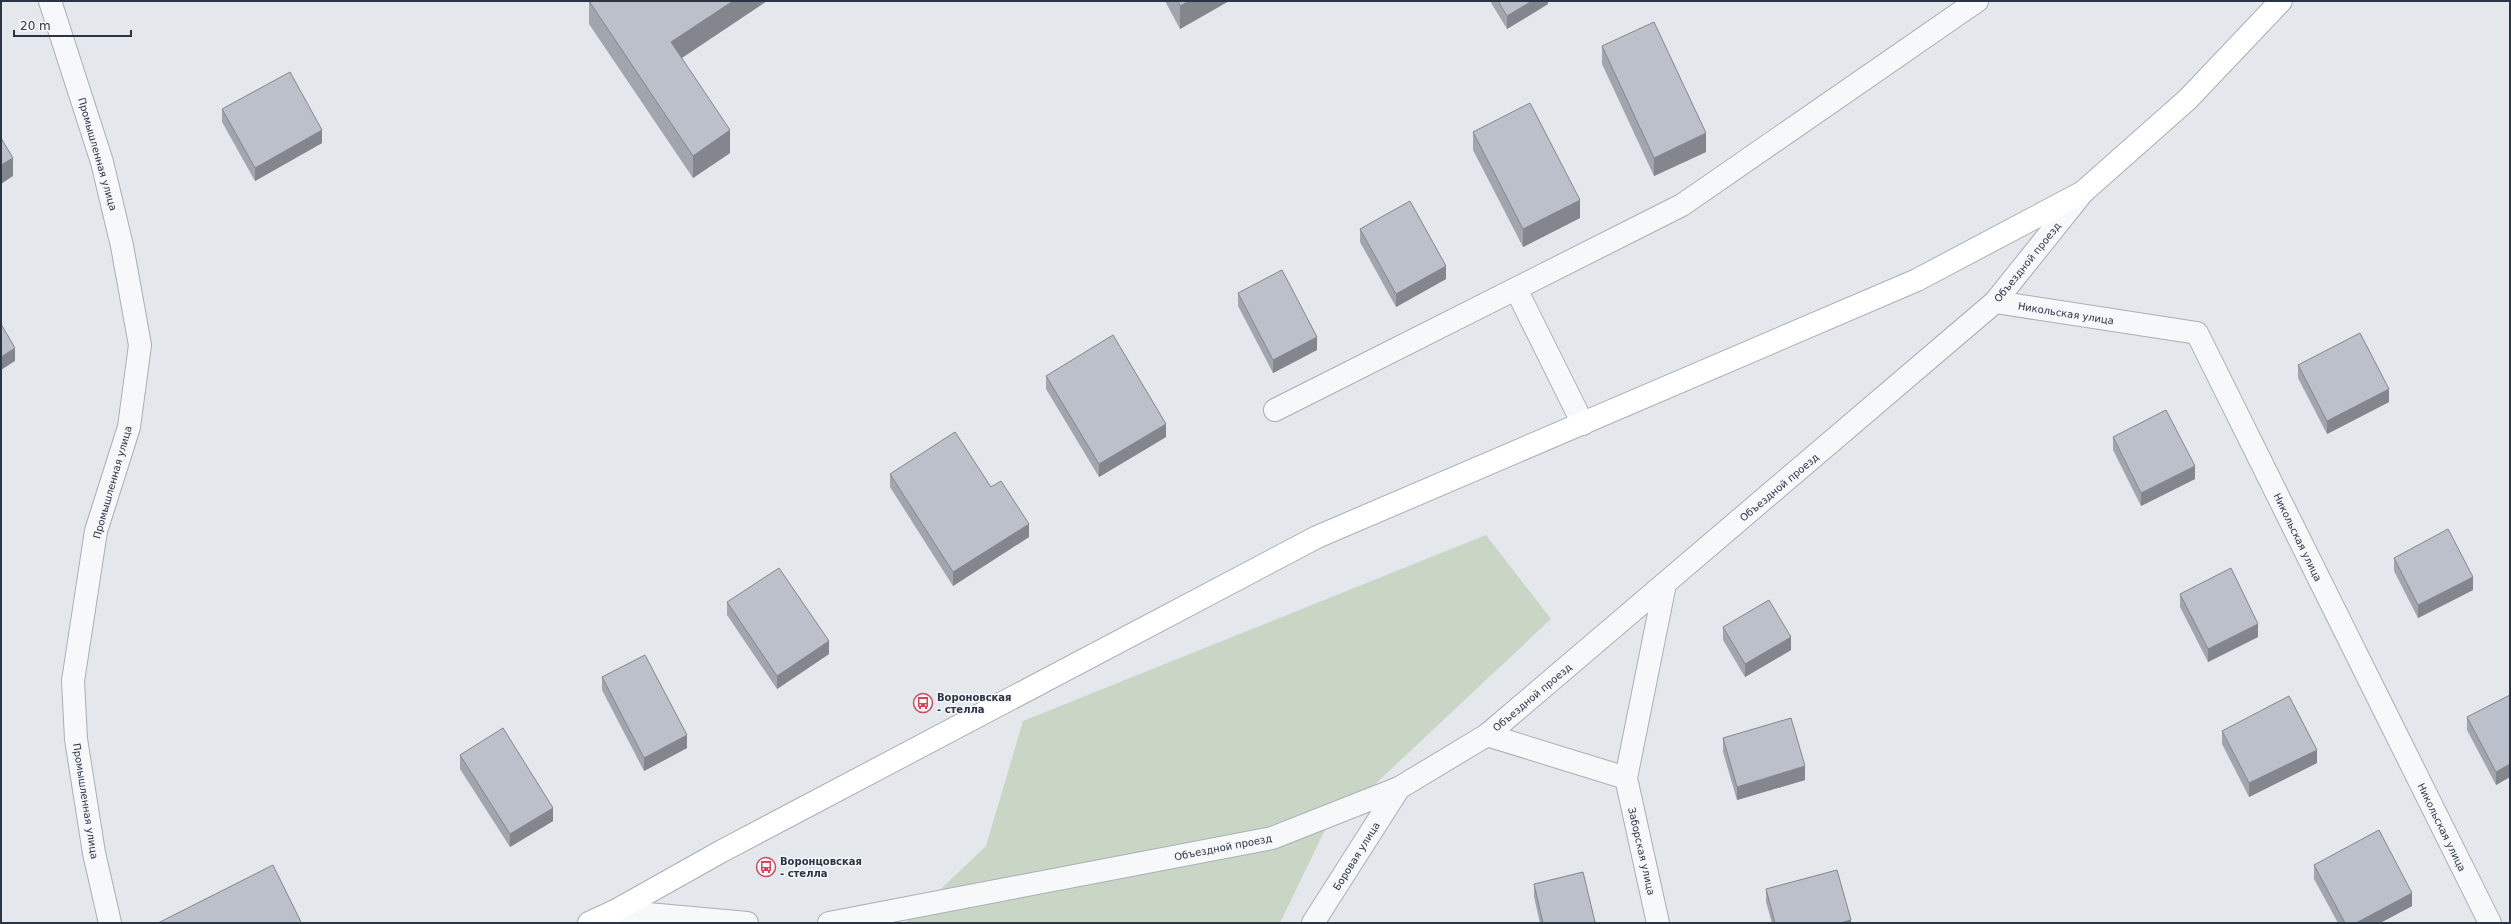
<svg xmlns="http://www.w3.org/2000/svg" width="2511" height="924" font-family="'DejaVu Sans',sans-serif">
	<rect width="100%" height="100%" fill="#e4e7ec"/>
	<polygon fill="#c9d6c5" points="1486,535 1551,619 1324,832 1280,923 905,923 986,846 1023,721"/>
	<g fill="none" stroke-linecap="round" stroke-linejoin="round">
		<defs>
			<g id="lane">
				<polyline points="1516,289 1583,424"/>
				<polyline points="1275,410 1682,205 1977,1"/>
			</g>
			<g id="street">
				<polyline points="50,1 102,162 122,246 140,345 129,427 96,531 73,681 76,739 94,853 110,923"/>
				<polyline points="1995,302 2197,333 2490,923"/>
				<polyline points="1487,735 1626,778"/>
				<polyline points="615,911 747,923"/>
				<polyline points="829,923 1272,838 1399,788 1487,735 1995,302 2083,192"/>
				<polyline points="1313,923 1399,788"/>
				<polyline points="1658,923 1626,778 1665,584"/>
			</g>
			<polyline id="secondary" points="589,923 615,911 722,851 1317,537 1917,280 2083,192 2188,99 2281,1"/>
		</defs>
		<use href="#lane" stroke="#a9aeb7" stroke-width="24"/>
		<use href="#street" stroke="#a9aeb7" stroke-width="24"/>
		<use href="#secondary" stroke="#a9aeb7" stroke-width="24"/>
		<use href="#lane" stroke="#f7f8fa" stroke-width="22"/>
		<use href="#street" stroke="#f7f8fa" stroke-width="22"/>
		<use href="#secondary" stroke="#fff" stroke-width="22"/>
	</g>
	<g fill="#a1a5ae">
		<polygon points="589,1 767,1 682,58 730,153 693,178 589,24"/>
		<polygon points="1165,1 1229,1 1180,29"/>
		<polygon points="1490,1 1548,1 1548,4 1507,29"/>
		<polygon points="1602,46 1706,152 1654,176 1602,64"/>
		<polygon points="222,109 322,143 255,181 222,122"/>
		<polygon points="1473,132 1580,218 1523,247 1473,150"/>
		<polygon points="1360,229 1446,279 1396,307 1360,242"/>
		<polygon points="1238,293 1317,350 1273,373 1238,306"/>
		<polygon points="2298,365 2389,402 2327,434 2298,378"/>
		<polygon points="1046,376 1166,437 1099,477 1046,389"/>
		<polygon points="2113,437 2195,479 2141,506 2113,450"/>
		<polygon points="890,474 1029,537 953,586 890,487"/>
		<polygon points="2394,558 2473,590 2418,618 2394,571"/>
		<polygon points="2180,594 2258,637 2208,662 2180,607"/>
		<polygon points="727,602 829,654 777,689 727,615"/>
		<polygon points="1723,627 1791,650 1745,677 1723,640"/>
		<polygon points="602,677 687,748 644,771 602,690"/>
		<polygon points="2510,695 2510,777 2496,785 2467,730 2467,717"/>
		<polygon points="2222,731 2317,763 2249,797 2222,744"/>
		<polygon points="1723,738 1805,780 1737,800 1723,752"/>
		<polygon points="460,755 553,821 510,847 460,769"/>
		<polygon points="2314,865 2412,906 2380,923 2338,923 2314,879"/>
		<polygon points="1534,884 1595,923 1540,923 1534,897"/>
		<polygon points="1766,889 1851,923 1772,923 1766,902"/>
	</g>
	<g fill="#83868d">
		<polygon points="733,1 767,1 671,65 671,42"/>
		<polygon points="1189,1 1229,1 1180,29 1180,6"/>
		<polygon points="1532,1 1548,1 1548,4 1507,29 1507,16"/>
		<polygon points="322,130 322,143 255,181 255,168"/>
		<polygon points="730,130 730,153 693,178 693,156"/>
		<polygon points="1706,133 1706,152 1654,176 1654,158"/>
		<polygon points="13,158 13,176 1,184 1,165"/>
		<polygon points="1580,200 1580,218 1523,247 1523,229"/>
		<polygon points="1446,266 1446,279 1396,307 1396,294"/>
		<polygon points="1317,337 1317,350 1273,373 1273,360"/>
		<polygon points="15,348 15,361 1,370 1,357"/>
		<polygon points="2389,389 2389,402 2327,434 2327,421"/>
		<polygon points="1166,424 1166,437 1099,477 1099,464"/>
		<polygon points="2195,466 2195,479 2141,506 2141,493"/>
		<polygon points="1029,524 1029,537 953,586 953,572"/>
		<polygon points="2473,577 2473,590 2418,618 2418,605"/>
		<polygon points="2258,624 2258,637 2208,662 2208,649"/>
		<polygon points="1791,637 1791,650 1745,677 1745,664"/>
		<polygon points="829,641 829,654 777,689 777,676"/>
		<polygon points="687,735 687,748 644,771 644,758"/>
		<polygon points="2317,750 2317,763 2249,797 2249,783"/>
		<polygon points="2510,764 2510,777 2496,785 2496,772"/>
		<polygon points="1805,766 1805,780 1737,800 1737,787"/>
		<polygon points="553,808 553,821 510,847 510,834"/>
		<polygon points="2412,893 2412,906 2380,923 2356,923"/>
		<polygon points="1851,920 1851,923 1840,923"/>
	</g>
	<g fill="#bbc0ca" stroke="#83868d">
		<polygon points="589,1 733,1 671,42 730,130 693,156"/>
		<polygon points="1178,1 1189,1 1180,6"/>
		<polygon points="1498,1 1532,1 1507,16"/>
		<polygon points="1654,22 1706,133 1654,158 1602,46"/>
		<polygon points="290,72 322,130 255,168 222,109"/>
		<polygon points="1530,103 1580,200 1523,229 1473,132"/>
		<polygon points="1,138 13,158 1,165"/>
		<polygon points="1410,201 1446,266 1396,294 1360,229"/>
		<polygon points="1282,270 1317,337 1273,360 1238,293"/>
		<polygon points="1,324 15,348 1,357"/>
		<polygon points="2360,333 2389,389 2327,421 2298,365"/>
		<polygon points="1113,335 1166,424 1099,464 1046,376"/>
		<polygon points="2166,410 2195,466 2141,493 2113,437"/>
		<polygon points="955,432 991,487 1001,481 1029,524 953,572 890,474"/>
		<polygon points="2448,529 2473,577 2418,605 2394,558"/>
		<polygon points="779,568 829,641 777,676 727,602"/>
		<polygon points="2231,568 2258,624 2208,649 2180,594"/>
		<polygon points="1769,600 1791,637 1745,664 1723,627"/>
		<polygon points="645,655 687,735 644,758 602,677"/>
		<polygon points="2510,695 2510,764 2496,772 2467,717"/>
		<polygon points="2289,696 2317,750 2249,783 2222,731"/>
		<polygon points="1791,718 1805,766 1737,787 1723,738"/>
		<polygon points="503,728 553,808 510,834 460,755"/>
		<polygon points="2379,830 2412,893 2356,923 2345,923 2314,865"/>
		<polygon points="273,865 301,922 299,923 158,923"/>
		<polygon points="1837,870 1851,920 1840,923 1775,923 1766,889"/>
		<polygon points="1583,872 1595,922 1592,923 1543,923 1534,884"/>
	</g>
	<defs>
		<symbol id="bus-ring" viewBox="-11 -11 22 22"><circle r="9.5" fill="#f4f6f9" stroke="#d1495b" stroke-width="1.5"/><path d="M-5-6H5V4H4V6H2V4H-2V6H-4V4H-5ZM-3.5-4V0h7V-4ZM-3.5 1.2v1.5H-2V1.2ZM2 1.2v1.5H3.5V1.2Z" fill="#d1495b"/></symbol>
	</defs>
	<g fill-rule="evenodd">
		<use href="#bus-ring" x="912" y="692" width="22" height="22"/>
		<use href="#bus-ring" x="755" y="856" width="22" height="22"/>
	</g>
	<g text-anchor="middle" stroke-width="3" stroke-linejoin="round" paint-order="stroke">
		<g font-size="10" fill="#2b3445" stroke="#f4f6f9">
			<text transform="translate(98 154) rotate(74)" y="4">Промышленная улица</text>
			<text transform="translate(2027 262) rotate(-51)" y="4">Объездной проезд</text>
			<text transform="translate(2066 313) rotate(9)" y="4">Никольская улица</text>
			<text transform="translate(112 482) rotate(-74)" y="4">Промышленная улица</text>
			<text transform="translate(1779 487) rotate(-40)" y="4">Объездной проезд</text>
			<text transform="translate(2298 537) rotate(64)" y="4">Никольская улица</text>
			<text transform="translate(1532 697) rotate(-40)" y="4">Объездной проезд</text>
			<text transform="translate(86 801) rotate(81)" y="4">Промышленная улица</text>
			<text transform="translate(2442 827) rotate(64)" y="4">Никольская улица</text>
			<text transform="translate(1223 847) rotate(-11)" y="4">Объездной проезд</text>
			<text transform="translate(1642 851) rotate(77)" y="4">Заборская улица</text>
			<text transform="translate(1356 856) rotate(-58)" y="4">Боровая улица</text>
		</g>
		<g font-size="10" font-weight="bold" fill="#2b3445" stroke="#f4f6f9" text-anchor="start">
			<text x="937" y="701">Вороновская<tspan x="937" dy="12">- стелла</tspan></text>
			<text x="780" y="865">Воронцовская<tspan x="780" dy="12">- стелла</tspan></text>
		</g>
	</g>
	<rect width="2511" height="924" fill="none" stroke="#2b3445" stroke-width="4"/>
	<path d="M14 30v6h117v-6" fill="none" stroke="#2b3445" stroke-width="2"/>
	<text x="20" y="30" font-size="12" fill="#2b3445" stroke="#f4f6f9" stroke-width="3" paint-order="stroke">20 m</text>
</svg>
